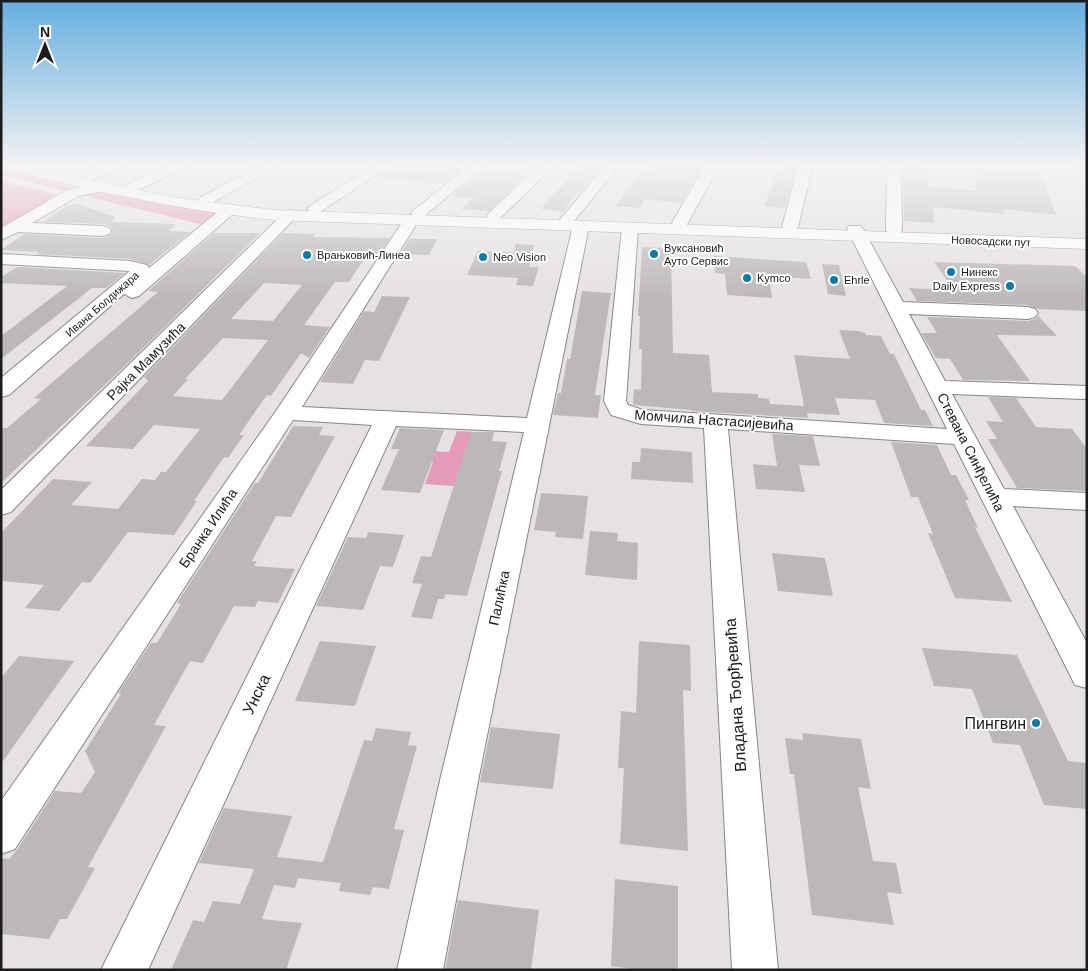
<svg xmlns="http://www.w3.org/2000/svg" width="1088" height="971" font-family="Helvetica,sans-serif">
	<rect width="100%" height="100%" fill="#e6e2e3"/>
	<g fill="#e49ab8">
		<polygon points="1,168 72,185 66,191 1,175"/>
		<polygon points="1,181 66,197 1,235"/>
		<polygon points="95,191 160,204 210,211 219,215 209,223 200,224 77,194"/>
		<polygon points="457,431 475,432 454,486 425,484 433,462 408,460 412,450 449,452"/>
	</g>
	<g fill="#bcb8b9" fill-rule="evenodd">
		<polygon points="394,164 465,164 460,168 463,168 444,184 377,177"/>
		<polygon points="653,164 704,164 681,203 645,199 639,208 615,206 642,171 648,172"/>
		<polygon points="781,164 797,164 785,208 764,206"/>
		<polygon points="903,164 925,164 928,186 976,191 974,179 982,180 980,171 1040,175 1057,215 1003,209 1005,214 933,207 934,223 904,221"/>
		<polygon points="580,165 602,167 582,191 578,191 563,212 541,209"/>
		<polygon points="482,170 526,175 489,211 461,209 474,198 452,196"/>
		<polygon points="79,204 116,217 110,222 176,224 168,231 190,232 149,265 130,259 36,254 39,252 1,250 24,234 103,238 111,235 113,230 110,226 104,224 43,222 69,205"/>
		<polygon points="214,233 260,233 129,362 1,483 1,428 7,428 41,399 34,398 158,292 148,291"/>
		<path d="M 283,233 L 315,234 L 313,237 L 390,238 L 379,254 L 368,253 L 349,282 L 335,282 L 304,325 L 330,327 L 309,358 L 301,353 L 271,396 L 267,395 L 239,435 L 244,435 L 228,458 L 224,457 L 194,501 L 197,501 L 174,535 L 128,532 L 90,583 L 82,582 L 59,611 L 25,608 L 44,585 L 1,581 L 1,533 L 53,479 L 92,482 L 71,505 L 118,509 L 142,479 L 155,480 L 161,472 L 166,472 L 200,429 L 154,425 L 133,449 L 86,446 L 148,381 L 144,377 ZM 264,283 L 302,285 L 273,321 L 231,319 ZM 223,338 L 268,340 L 222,400 L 173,396 L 188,379 L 185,379 Z"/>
		<polygon points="410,239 437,239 429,255 400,254"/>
		<polygon points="516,244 534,245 529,267 539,267 533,286 516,285 518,278 467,275 478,251 514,252"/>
		<polygon points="642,247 671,248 673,353 709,355 712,392 758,394 758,398 769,399 770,404 804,406 794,355 850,359 839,330 858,331 865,333 866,335 881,336 890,354 894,354 921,410 925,410 933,426 884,423 875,400 835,398 840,415 807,413 808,418 692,411 691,410 633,405 634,389 641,390 642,349 639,349 640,316 638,316"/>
		<polygon points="714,256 806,262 811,279 769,276 772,298 727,295 725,274 715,273"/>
		<polygon points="934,262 1075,266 1087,277 1087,311 1037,309 1028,305 917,301 909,288 954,290"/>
		<polygon points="822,264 839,265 846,296 828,294"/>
		<polygon points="17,267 125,273 106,288 92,288 1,359 1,336 67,286 1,283 1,277"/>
		<polygon points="582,291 611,293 595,395 601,395 598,418 553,415 558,393 561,393 567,359 570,359"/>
		<polygon points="382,296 410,297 379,361 365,360 353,384 320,382 364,311 374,312"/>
		<polygon points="1038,316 1057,336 997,335 1030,381 963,380 950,359 936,358 921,333 937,333 927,317 1028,321 1036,319"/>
		<polygon points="988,397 1016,398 1036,427 1072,429 1087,449 1087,491 1017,488 988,439 997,439 986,421 1003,422"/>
		<polygon points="293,426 323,427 319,435 335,436 291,517 276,516 252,561 257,561 254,566 295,569 278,603 258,601 255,607 234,606 203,663 190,661 154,725 166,726 88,867 95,868 67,919 60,919 49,939 1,934 1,858 9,859 17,850 55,791 81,793 95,772 85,751 121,694 118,693 151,643 157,643 181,604 177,603 255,483 258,483"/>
		<polygon points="400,428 444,430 420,493 381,490 399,449 391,449"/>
		<polygon points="471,432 494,432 492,441 507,442 499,471 502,471 467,596 445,594 444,599 438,599 432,619 411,617 422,584 412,583 421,556 431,557"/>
		<polygon points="772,434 813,436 820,466 799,465 805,492 756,489 753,464 777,466"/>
		<polygon points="891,442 937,445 951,475 956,475 969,500 965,500 978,528 975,527 1012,602 955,598 928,533 933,534 918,497 911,497"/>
		<polygon points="641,448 692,452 693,483 631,479 632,462 640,462"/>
		<polygon points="541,493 588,496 583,539 555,537 556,532 534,530"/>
		<polygon points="590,531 618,533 617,541 638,543 637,580 585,575"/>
		<polygon points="368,532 404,535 393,567 380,566 363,610 316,606 348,537 366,538"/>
		<polygon points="772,553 825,558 833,596 778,591"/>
		<polygon points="320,641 376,646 355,706 295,701"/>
		<polygon points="639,641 690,645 691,691 683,690 688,851 620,844 624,768 618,768 621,711 636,713"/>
		<polygon points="922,648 1017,655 1068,761 1087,763 1087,809 1044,805 1020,745 993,743 972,689 934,686"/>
		<polygon points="19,656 74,661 1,764 1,678"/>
		<polygon points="491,727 560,734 553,789 480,782"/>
		<polygon points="376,728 411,732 408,745 417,746 394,829 404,830 389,889 373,887 370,895 339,891 341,883 298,878 295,888 274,885 262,919 302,923 286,970 171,970 193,920 204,922 213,901 240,904 254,869 199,863 224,808 292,816 277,857 323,862 364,740 372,741"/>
		<polygon points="802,733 861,739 871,789 858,787 873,861 896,863 902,894 887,892 894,925 812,915 794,774 790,774 785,738 803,740"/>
		<polygon points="615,879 678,886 678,970 638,970 611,966"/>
		<polygon points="458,900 539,910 531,970 445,970"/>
	</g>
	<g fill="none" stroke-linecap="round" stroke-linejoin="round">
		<defs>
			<g id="minor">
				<path d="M 34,164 L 50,164 C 46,169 41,169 35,168 Z"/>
				<polygon points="107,164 126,164 124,167 93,179 88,180 81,176 83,173"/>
				<polygon points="171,164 189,164 187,167 138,190 128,190 126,187 128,184"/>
				<polygon points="264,164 281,164 211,203 201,203 199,200 201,197"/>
				<polygon points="376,164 392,164 320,212 310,212 307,209 310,206"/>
				<polygon points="472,164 487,164 424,216 417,217 419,220 302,407 527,418 573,226 575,223 587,223 589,226 479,776 443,970 397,970 441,776 524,432 396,426 148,970 101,970 372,425 293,420 15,849 1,854 1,801 276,411 406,217 413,216 411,213 414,210"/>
				<polygon points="541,164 556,164 499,219 489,219 486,216 489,213"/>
				<polygon points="607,164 621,164 573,222 563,222 560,219 563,216"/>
				<polygon points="706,164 720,164 686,226 674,226 672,223"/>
				<polygon points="799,164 813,164 798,227 796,230 784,230 782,227"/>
				<polygon points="887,164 901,164 902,230 900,233 888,233 886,230"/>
				<polygon points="1076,164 1087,164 1087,176 1082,175"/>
				<polygon points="99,184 104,185 106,188 104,191 78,196 32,223 103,226 109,228 111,231 109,234 103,236 18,232 1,240 1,228 69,189"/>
				<polygon points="229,205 234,207 237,210 234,213 139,296 132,298 124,294 9,395 1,397 1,378 130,271 1,264 1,254 130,261 147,265 149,268 224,207"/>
				<polygon points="290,210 295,212 298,215 295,218 11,512 1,515 1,490 285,212"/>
				<polygon points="630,223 636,225 638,228 626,401 628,405 643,410 947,429 847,229 849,226 861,226 863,229 903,302 1028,307 1035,309 1038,313 1035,317 1028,319 909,314 945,381 1087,386 1087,398 1084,399 952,394 1004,489 1087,493 1087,510 1013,506 1087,643 1087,688 1075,685 954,444 728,429 778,970 732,970 704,428 641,424 611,415 604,401 622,228 624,225"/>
			</g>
			<path id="major" d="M 1,164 L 19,164 L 171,197 L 275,210 L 1087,239 L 1087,249 L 275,220 C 182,211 92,190 1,168 Z"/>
		</defs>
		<use href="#minor" stroke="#888586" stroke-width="2"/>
		<use href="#major" stroke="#888586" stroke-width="1"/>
		<use href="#minor" fill="#fff" fill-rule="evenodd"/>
		<use href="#major" fill="#fff" fill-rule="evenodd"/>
	</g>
	<linearGradient id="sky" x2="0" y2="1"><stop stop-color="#64aee0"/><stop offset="0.55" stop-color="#f4f2f2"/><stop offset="1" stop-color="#f4f2f2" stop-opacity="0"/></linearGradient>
	<rect width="1088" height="300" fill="url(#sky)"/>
	<g fill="#107ca6" stroke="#fff" stroke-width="2">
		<circle cx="654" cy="254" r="5"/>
		<circle cx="307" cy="255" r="5"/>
		<circle cx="483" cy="257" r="5"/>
		<circle cx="951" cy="272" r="5"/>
		<circle cx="747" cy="278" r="5"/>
		<circle cx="834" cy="280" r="5"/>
		<circle cx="1010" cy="286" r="5"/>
		<circle cx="1036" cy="723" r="5"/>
	</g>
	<g text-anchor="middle" stroke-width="4" stroke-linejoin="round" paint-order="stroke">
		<g font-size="11" fill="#1d1c1c" stroke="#fff">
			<text transform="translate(991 241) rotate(2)" y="4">Новосадски пут</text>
			<text transform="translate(102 304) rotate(-41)" y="4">Ивана Болдижара</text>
		</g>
		<g font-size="11" fill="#1d1c1c" stroke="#fff" text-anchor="start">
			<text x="664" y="252">Вуксановић<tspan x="664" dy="13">Ауто Сервис</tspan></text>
			<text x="317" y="259">Врањковић-Линеа</text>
			<text x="493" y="261">Neo Vision</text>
			<text x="961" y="276">Нинекс</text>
			<text x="757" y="282">Kymco</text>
			<text x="844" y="284">Ehrle</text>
			<text x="1000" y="290" text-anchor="end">Daily Express</text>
		</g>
		<g font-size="14" fill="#1d1c1c" stroke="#fff">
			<text transform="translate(146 361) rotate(-45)" y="5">Рајка Мамузића</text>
			<text transform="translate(714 420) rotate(4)" y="5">Момчила Настасијевића</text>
			<text transform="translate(971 452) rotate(63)" y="5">Стевана Синђелића</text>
			<text transform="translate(208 528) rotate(-56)" y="5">Бранка Илића</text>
			<text transform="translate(499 598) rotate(-78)" y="5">Палићка</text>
		</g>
		<g font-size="16" fill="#1d1c1c" stroke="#fff">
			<text transform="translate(256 694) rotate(-64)" y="6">Унска</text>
			<text transform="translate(735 695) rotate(-94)" y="6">Владана Ђорђевића</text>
		</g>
		<g font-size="16" fill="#1d1c1c" stroke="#fff" text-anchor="end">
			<text x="1026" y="729">Пингвин</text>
		</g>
	</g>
	<rect width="1088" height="971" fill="none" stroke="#1d1c1c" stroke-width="5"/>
	<g transform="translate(45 45)" stroke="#ffffff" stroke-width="4" paint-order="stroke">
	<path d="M0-4L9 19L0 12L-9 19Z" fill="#1d1c1c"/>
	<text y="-8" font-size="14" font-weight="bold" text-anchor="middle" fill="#1d1c1c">N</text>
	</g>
</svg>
